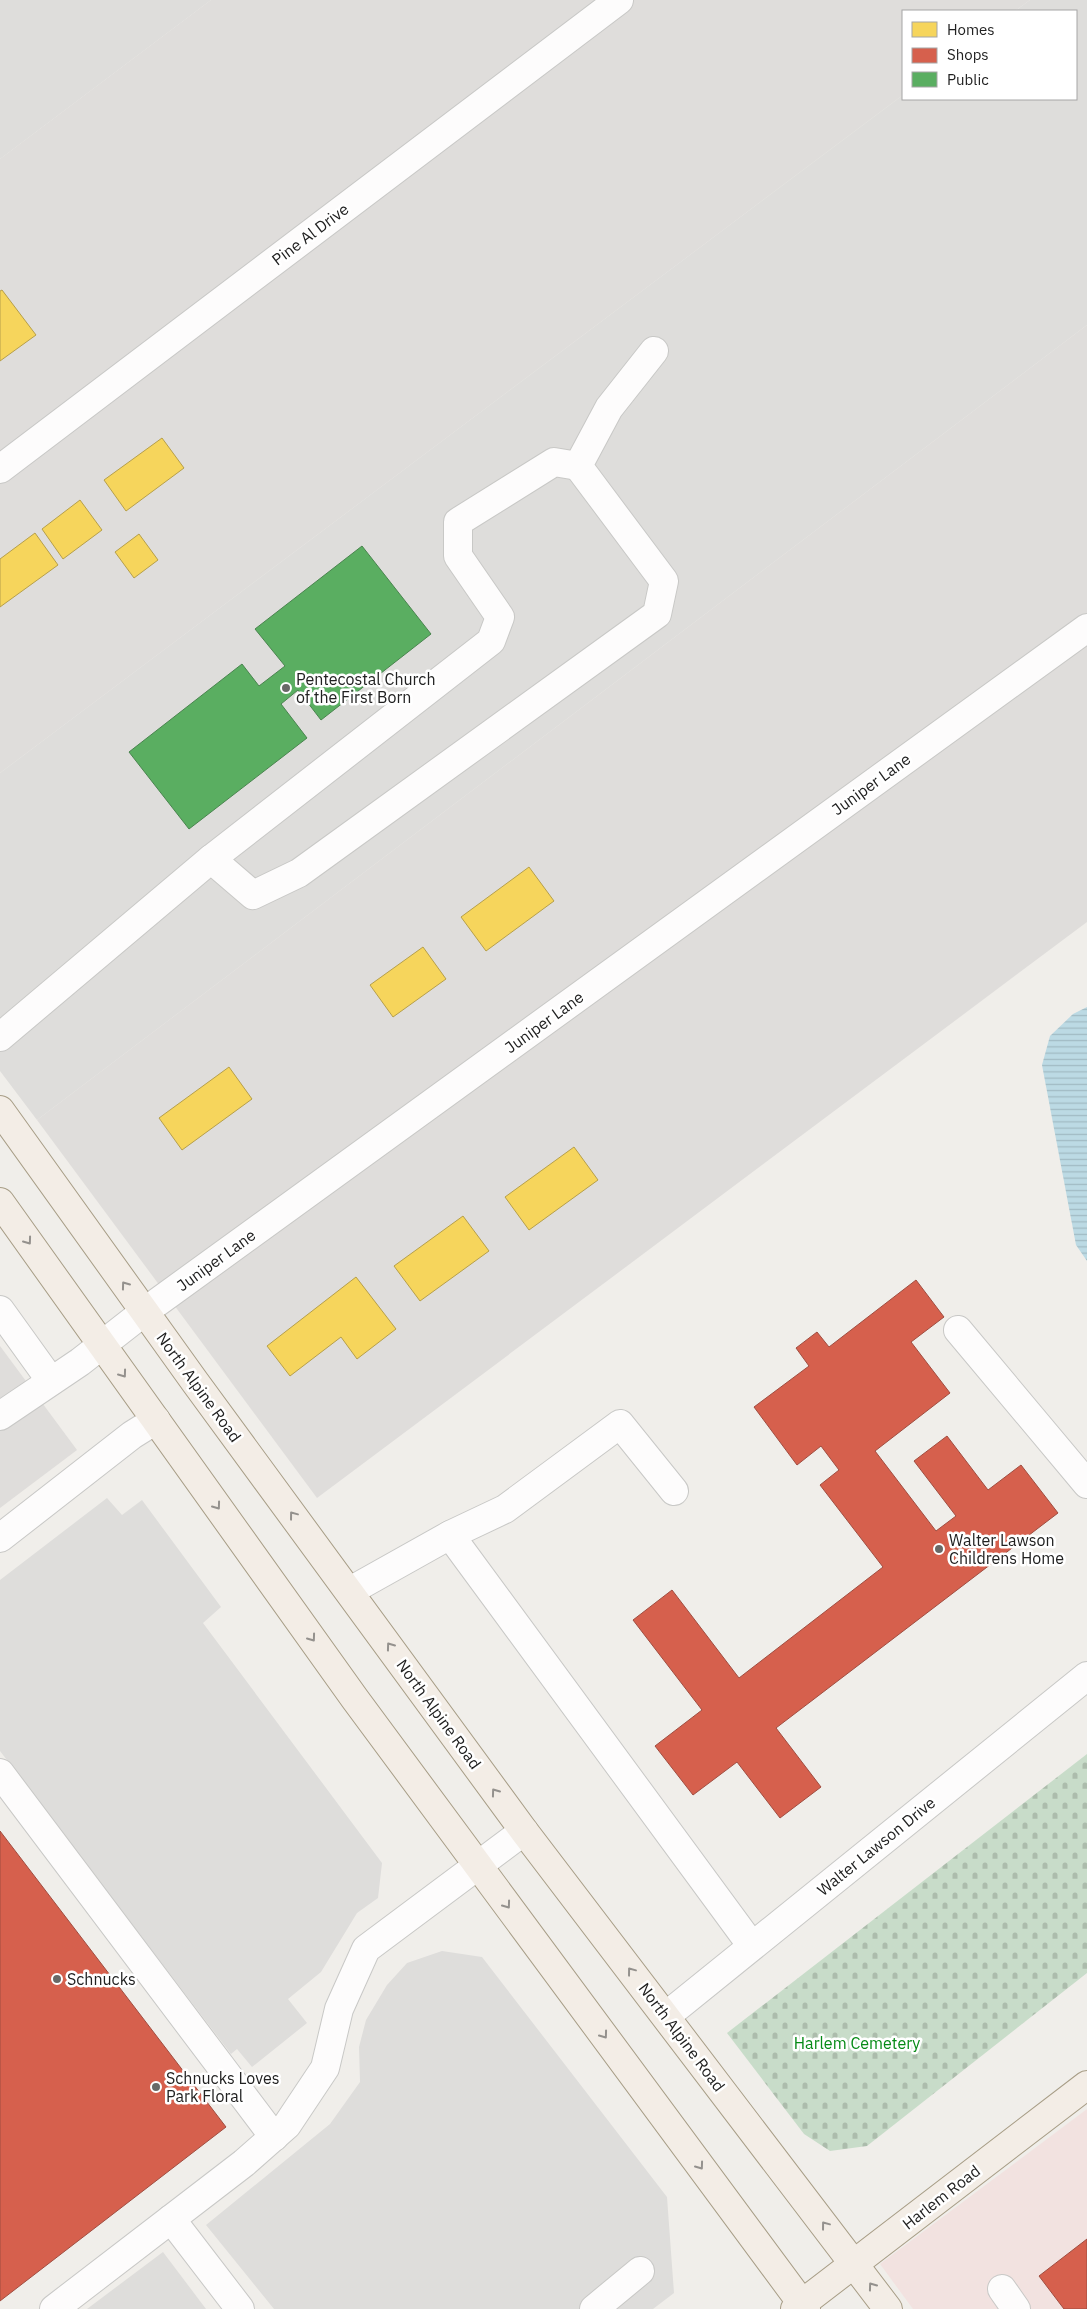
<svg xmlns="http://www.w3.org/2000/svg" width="1087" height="2309" font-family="'IBM Plex Sans',sans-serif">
	<defs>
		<pattern id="cemetery-stones" width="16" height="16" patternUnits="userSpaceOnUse" patternTransform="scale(1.25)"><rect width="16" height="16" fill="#c8dcc9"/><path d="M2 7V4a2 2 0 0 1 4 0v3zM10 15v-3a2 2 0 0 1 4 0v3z" fill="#acbcac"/></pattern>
		<pattern id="water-rules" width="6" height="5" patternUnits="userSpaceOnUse" patternTransform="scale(1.25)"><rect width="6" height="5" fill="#bcdae4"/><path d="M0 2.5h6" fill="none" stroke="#a1bbc3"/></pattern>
	</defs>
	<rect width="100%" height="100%" fill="#f0eeea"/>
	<g fill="#dfdddb">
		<polygon points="211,0 1030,0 1015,11 903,11 903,95 0,773 0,159"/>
		<polygon points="1087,325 1087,922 317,1498 37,1120"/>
		<polygon points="0,1346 77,1450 0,1508"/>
	</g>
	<polygon fill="#f2e2e0" points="1087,2109 1087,2309 913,2309 880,2264"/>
	<g fill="#dedddb">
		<polygon points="0,0 211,0 0,159"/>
		<polygon points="1030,0 1087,0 1087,325 37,1120 0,1071 0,773 903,95 903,99 1076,99 1076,11 1015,11"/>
		<polygon points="107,1498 122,1515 142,1500 221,1607 203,1623 382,1863 378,1898 357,1913 321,1972 288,1999 307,2023 252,2067 237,2049 231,2054 0,1751 0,1580"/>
		<polygon points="442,1951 482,1957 667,2197 674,2293 653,2309 274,2309 206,2225 330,2124 360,2082 359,2047 366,2020 387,1985 407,1963"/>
		<polygon points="163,2252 206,2309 87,2309"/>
	</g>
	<polygon fill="url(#cemetery-stones)" points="1087,1754 1087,1973 867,2146 830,2151 804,2134 727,2033"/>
	<polygon fill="url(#water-rules)" points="1087,1007 1087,1261 1076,1245 1042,1065 1050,1036 1073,1014"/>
	<g fill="#f6d55c" stroke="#b69f4a">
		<polygon points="2,290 36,335 0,361 0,291"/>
		<polygon points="162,438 184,468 126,511 104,480"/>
		<polygon points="80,500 102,530 63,559 42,529"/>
		<polygon points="35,533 58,565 0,607 0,559"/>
		<polygon points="139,534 158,560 134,578 115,552"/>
		<polygon points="529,867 554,901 486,951 461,917"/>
		<polygon points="423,947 446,979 393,1017 370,985"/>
		<polygon points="229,1067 252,1099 182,1150 159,1118"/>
		<polygon points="574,1147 598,1180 529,1230 505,1197"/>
		<polygon points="463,1216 489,1251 420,1301 394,1266"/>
		<polygon points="356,1277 396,1329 357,1359 341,1337 290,1376 267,1346"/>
	</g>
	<g fill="#d6604d" stroke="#a04d40">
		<polygon points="916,1280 944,1317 911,1342 950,1393 875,1451 936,1531 956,1516 914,1461 947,1436 988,1490 1021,1465 1058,1513 776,1728 821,1787 780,1818 737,1762 693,1795 655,1746 702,1710 633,1620 672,1590 739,1678 883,1567 820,1485 839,1470 821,1446 797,1465 754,1407 809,1366 796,1348 817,1332 829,1347"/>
		<polygon points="0,1831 226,2127 0,2301"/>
		<polygon points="1087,2239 1087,2309 1064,2309 1039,2276"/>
	</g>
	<polygon fill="#5aae61" stroke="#49844e" points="362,546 431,634 321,720 298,690 281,704 307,738 189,829 129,752 242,664 259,686 285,666 255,629"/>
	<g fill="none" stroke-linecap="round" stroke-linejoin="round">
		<defs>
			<g id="minor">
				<polyline points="0,469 619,0"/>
				<polyline points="211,859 491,641 500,617 458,556 458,522 554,462 578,466"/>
				<polyline points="0,1037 211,859 253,895 299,873 657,614 664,581 578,466 609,408 654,351"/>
				<polyline points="0,1310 51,1381"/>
				<polyline points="958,1330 1087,1484"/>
				<polyline points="0,1416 80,1362 144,1312 1087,628"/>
				<polyline points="450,1535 752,1946"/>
				<polyline points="0,1538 132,1435 156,1420"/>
				<polyline points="350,1591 450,1535 505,1509 620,1424 674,1491"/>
				<polyline points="0,1773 274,2137"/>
				<polyline points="666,2016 1087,1676"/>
				<polyline points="171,2219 240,2309"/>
				<polyline points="1002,2289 1016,2309"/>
				<polyline points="54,2309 244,2163 287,2125 325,2068 339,2009 366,1949 524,1831"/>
				<polyline points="594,2309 640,2271"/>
			</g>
			<g id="major">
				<polyline points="0,1110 195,1382 524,1831 888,2309"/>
				<polyline points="0,1202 355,1699 806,2309"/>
				<polyline points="795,2309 1087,2085"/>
			</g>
		</defs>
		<use href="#minor" stroke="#c8c8c6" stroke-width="30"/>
		<use href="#major" stroke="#a79d86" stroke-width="30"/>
		<use href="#minor" stroke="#fdfcfc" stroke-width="28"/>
		<use href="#major" stroke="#f3ede6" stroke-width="28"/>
	</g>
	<defs><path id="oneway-chevron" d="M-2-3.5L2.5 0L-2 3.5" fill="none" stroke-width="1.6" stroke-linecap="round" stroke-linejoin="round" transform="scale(1.25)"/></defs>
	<g stroke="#94918d">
		<use href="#oneway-chevron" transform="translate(28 1241) rotate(54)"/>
		<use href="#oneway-chevron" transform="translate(125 1285) rotate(-126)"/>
		<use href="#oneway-chevron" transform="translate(123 1374) rotate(54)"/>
		<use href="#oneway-chevron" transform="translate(217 1506) rotate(54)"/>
		<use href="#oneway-chevron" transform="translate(293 1515) rotate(-127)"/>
		<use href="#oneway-chevron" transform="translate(312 1638) rotate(54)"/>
		<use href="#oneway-chevron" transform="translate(390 1646) rotate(-126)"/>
		<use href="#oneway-chevron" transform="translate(495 1792) rotate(-126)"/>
		<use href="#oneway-chevron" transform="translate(507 1905) rotate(54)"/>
		<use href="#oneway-chevron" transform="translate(631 1971) rotate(-127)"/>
		<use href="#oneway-chevron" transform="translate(604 2035) rotate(54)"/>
		<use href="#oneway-chevron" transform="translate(700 2166) rotate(54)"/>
		<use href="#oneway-chevron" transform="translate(825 2225) rotate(-127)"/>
		<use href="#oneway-chevron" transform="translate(872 2286) rotate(-126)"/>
	</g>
	<g fill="#696967" stroke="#fff" stroke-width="2">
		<circle cx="286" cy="688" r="5"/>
		<circle cx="939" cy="1549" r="5"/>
		<circle cx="57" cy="1979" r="5"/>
		<circle cx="156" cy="2087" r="5"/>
	</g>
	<g text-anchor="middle" stroke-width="5" stroke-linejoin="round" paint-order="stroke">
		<g font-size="16" fill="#212121" stroke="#fff">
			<text transform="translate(310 234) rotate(-37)" y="6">Pine Al Drive</text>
			<text transform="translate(871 784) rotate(-36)" y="6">Juniper Lane</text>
			<text transform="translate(544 1022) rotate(-36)" y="6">Juniper Lane</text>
			<text transform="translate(216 1260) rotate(-36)" y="6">Juniper Lane</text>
			<text transform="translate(199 1387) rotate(54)" y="6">North Alpine Road</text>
			<text transform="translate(439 1714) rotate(54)" y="6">North Alpine Road</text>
			<text transform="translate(876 1846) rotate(-39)" y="6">Walter Lawson Drive</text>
			<text transform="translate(682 2037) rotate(53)" y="6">North Alpine Road</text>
			<text transform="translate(941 2197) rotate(-38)" y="6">Harlem Road</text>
		</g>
		<g font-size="16" fill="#212121" stroke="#fff" text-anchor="start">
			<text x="296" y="685">Pentecostal Church<tspan x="296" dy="18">of the First Born</tspan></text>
			<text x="949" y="1546">Walter Lawson<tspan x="949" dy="18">Childrens Home</tspan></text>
			<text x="67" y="1985">Schnucks</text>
			<text x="166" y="2084">Schnucks Loves<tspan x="166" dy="18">Park Floral</tspan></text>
		</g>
		<g font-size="16" fill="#058a15" stroke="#fff">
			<text x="857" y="2049">Harlem Cemetery</text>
		</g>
	</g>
	<rect x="902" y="10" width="175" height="90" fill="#ffffff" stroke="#a6a6a6"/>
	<rect x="912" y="22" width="25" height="15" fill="#f6d55c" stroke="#a6a6a6"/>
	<text x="947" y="35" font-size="15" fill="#212121">Homes</text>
	<rect x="912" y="48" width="25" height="15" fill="#d6604d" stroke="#a6a6a6"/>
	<text x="947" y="60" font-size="15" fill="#212121">Shops</text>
	<rect x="912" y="72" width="25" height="15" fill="#5aae61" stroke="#a6a6a6"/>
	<text x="947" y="85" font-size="15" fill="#212121">Public</text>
</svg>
